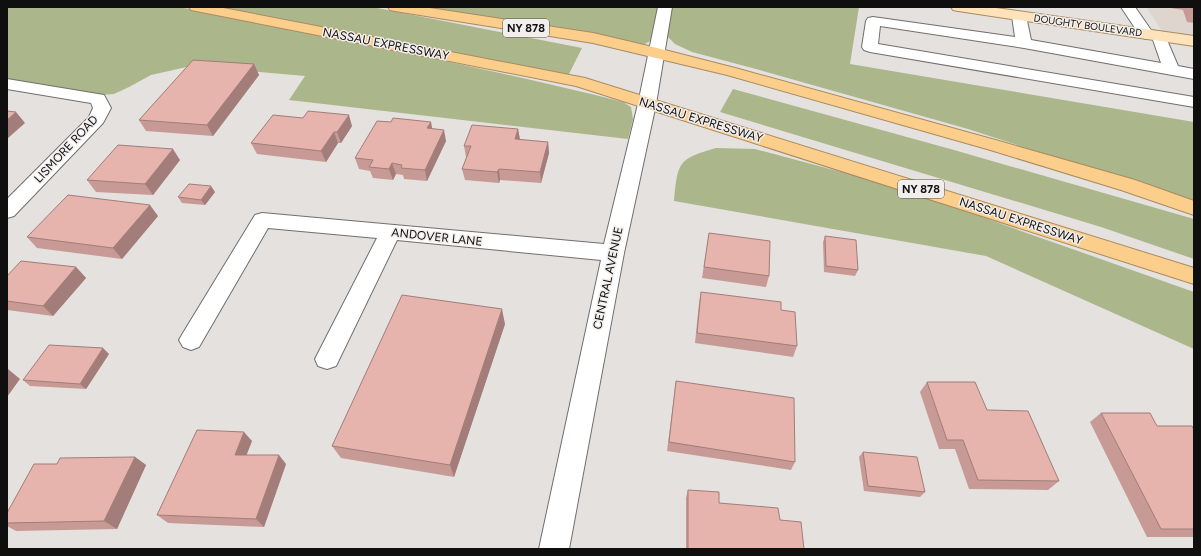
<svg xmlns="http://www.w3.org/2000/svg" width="1201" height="556" font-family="Figtree,sans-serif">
	<rect width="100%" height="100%" fill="#e4e1df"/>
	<polygon fill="#ded5ce" points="1146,7 1194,7 1194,39 1165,35"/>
	<g fill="#acb68b">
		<path d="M 7,7 L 177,7 C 242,16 307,31 371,45 C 455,63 539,81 623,102 L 631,107 L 633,119 L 628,139 L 289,100 L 305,76 L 191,66 L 151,75 L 129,87 L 114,94 L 100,95 L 7,79 Z"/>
		<path d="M 210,7 L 372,7 L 582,48 L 566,80 C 448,52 329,28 210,7 Z"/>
		<path d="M 402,7 L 663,7 C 662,14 662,26 658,32 C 651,45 635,48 622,49 Z"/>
		<polygon points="668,7 859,7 850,64 1194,122 1194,202 968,129 756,69 692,52 675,44 667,36"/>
		<polygon points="733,89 954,150 1194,219 1194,259 1101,227 720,112"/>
		<path d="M 716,148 L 755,149 L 856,176 L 976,215 L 1194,292 L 1194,349 L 986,256 L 674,201 C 678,163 677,159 716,148 Z"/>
	</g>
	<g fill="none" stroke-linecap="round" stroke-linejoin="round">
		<defs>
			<g id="minor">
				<polygon points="658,7 672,7 656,104 624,253 569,549 539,549 601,260 397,240 336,366 327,369 318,366 315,359 377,238 268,228 199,347 191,350 183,347 179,340 183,333 255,215 262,213 604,244 638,104"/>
				<polygon points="1121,7 1135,7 1153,33 1159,31 1164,33 1178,66 1194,69 1194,79 1024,48 880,26 878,44 1194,97 1194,107 870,52 864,50 862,47 866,21 868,18 873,17 1015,37 1012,16 1014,13 1019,12 1024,13 1026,16 1031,40 1161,63 1152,37 1146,39 1141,37"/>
				<polygon points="7,79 104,95 111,108 103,123 14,216 7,218 7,199 89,117 93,108 91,103 7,89"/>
			</g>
			<polygon id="major" points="951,7 989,7 1194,36 1194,46 958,11 953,10"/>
			<g id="highway">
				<polygon points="189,7 218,7 585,78 1194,268 1194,284 576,86 196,11 191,10"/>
				<polygon points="388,7 423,7 593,33 657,48 739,69 999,141 1135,180 1194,201 1194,215 1121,190 987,149 727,75 593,43 395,11 390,10"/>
			</g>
		</defs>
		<use href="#minor" stroke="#716f6d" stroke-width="2"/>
		<use href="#major" stroke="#a98b60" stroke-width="2"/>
		<use href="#highway" stroke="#a98b60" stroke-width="2"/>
		<use href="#minor" fill="#fff" fill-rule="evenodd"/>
		<use href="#major" fill="#fde2ba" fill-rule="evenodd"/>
		<use href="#highway" fill="#fcce8c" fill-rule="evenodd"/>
	</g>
	<g fill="#c79a95">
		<polygon points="1164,7 1194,7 1194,23 1187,22 1183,10"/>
		<polygon points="254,64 259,75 213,136 146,131 139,120"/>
		<polygon points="352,126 341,143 338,143 326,162 257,154 251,143"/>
		<polygon points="432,128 446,141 427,181 404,179 403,175 396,174 393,180 373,178 370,171 359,169 355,158"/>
		<polygon points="518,129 520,140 548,142 549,153 541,183 500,180 499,183 465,180 462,169 467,157 466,157 464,146"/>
		<polygon points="180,160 153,195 96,192 87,180"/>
		<polygon points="215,192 205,205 182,203 178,197"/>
		<polygon points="158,216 122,259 37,248 27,237"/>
		<polygon points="709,233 769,276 766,287 702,278"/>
		<polygon points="825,236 858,270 855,276 824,272 823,242"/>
		<polygon points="76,267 86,278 53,316 7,310 7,276"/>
		<polygon points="701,292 781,310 797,346 793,357 695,343 699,303"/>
		<polygon points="505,324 454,477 341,458 332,446"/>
		<polygon points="109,354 86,389 30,386 23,380"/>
		<polygon points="676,381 795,462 791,470 667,451"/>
		<polygon points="927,382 987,410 1059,481 1048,490 969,489 955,449 939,449 920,392"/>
		<polygon points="1101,413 1157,426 1194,430 1194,537 1147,537 1090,422"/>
		<polygon points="252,441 246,455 286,464 264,527 168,523 157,515"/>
		<polygon points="863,452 925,492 920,497 864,491 859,457"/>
		<polygon points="135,457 146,465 117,529 16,531 7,526 7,513 57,464"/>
		<polygon points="688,490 719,503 780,520 804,549 686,549 686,498"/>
	</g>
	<g fill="#a27d79">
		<polygon points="254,64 259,75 213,136 207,125"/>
		<polygon points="16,112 25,123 7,139 7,120"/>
		<polygon points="349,115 352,126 341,143 337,132"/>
		<polygon points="431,122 433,133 427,128"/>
		<polygon points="518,129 520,140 515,139"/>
		<polygon points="444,130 446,141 427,181 425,170"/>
		<polygon points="334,132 338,143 326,162 321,151"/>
		<polygon points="548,142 549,153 541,183 540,172"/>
		<polygon points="173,149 180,160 153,195 145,184"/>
		<polygon points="392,163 396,174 393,180 389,169"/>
		<polygon points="499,169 500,180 499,183 497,172"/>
		<polygon points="211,186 215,192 205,205 201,200"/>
		<polygon points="150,205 158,216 122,259 113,248"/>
		<polygon points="76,267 86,278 53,316 43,306"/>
		<polygon points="502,309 505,324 454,477 450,465"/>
		<polygon points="103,348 109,354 86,389 80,384"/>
		<polygon points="8,369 20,379 7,397 7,370"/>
		<polygon points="244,432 252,441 243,464 235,455"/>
		<polygon points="279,455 286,464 264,527 256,519"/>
		<polygon points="135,457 146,465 117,529 104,521"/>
	</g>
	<g fill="#e7b3ad" stroke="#a27d79">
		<polygon points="193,60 254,64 207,125 139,120"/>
		<polygon points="7,111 16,112 7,120"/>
		<polygon points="308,111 349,115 337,132 334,132 321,151 251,143 273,115 303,118"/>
		<polygon points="393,118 431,122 427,128 444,130 425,170 401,168 402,165 392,163 389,169 369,167 373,160 355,158 377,121 391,122"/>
		<polygon points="472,125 518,129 515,139 548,142 540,172 499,169 497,172 462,169 471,146 464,146"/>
		<polygon points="118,145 173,149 145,184 87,180"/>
		<polygon points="189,184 211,186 201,200 178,197"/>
		<polygon points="68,195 150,205 113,248 27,237"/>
		<polygon points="709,233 770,241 769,276 704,267"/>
		<polygon points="825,236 856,240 858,270 826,266"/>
		<polygon points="21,261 76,267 43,306 7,301 7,276"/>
		<polygon points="701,292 781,302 781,310 795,312 797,346 697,333"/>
		<polygon points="402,295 502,309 450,465 332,446"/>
		<polygon points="49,345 103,348 80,384 23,380"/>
		<polygon points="676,381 794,398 795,462 669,442"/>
		<polygon points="927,382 975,382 987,410 1028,411 1059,481 978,480 963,440 947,440"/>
		<polygon points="1101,413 1150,413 1157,426 1192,426 1194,430 1194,529 1161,529"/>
		<polygon points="197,430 244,432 235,455 279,455 256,519 157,515"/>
		<polygon points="863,452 917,457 925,492 868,486"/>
		<polygon points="135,457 104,521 7,523 7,513 34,464 57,464 60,458"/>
		<polygon points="688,490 719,492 719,503 778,508 780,520 801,522 804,549 688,549"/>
	</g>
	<g text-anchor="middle" stroke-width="3" stroke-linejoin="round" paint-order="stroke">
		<g font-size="10" fill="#100f0f" stroke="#f1eeec">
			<text transform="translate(1088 25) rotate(8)" y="4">DOUGHTY BOULEVARD</text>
		</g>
		<g fill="#f1eeec" stroke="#545251" stroke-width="1">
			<rect x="503" y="19" width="46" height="18" rx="3"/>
			<rect x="898" y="180" width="46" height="18" rx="3"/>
		</g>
		<g font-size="11" font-weight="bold" fill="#100f0f">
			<text x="526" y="32">NY 878</text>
			<text x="921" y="193">NY 878</text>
		</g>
		<g font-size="12" fill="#100f0f" stroke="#f1eeec">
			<text transform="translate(386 44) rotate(11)" y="4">NASSAU EXPRESSWAY</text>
			<text transform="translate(701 120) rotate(17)" y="4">NASSAU EXPRESSWAY</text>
			<text transform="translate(66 149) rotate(-47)" y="4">LISMORE ROAD</text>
			<text transform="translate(1021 221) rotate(18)" y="4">NASSAU EXPRESSWAY</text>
			<text transform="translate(437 237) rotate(6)" y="4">ANDOVER LANE</text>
			<text transform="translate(608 278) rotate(-78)" y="4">CENTRAL AVENUE</text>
		</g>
	</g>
	<rect width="1201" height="556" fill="none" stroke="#100f0f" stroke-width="16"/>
</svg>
